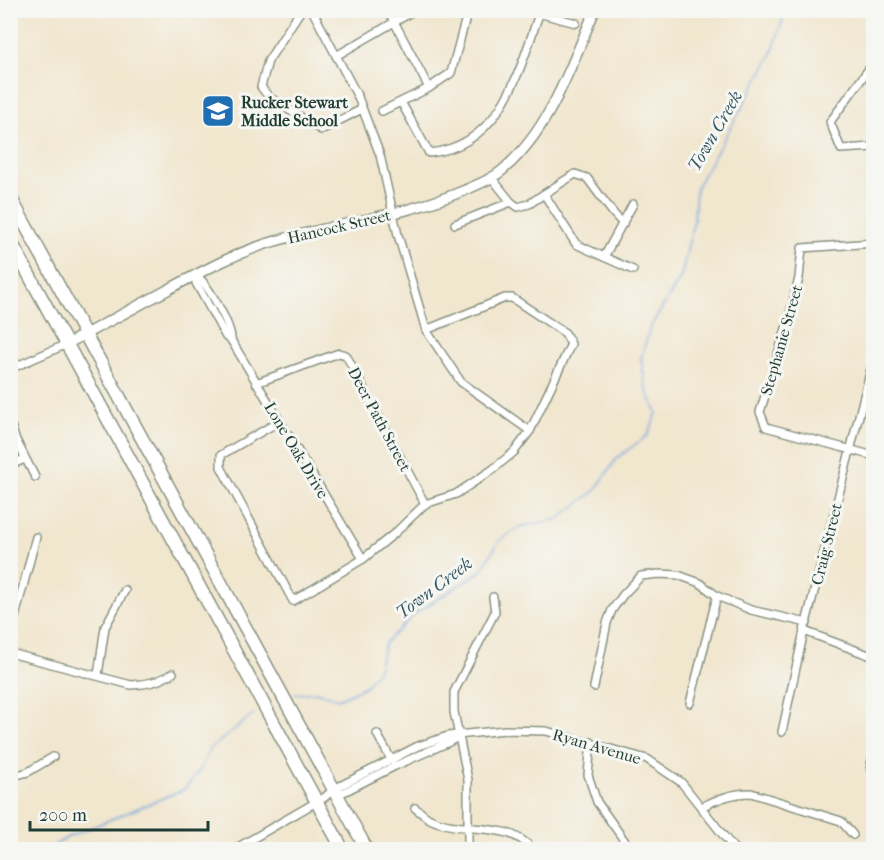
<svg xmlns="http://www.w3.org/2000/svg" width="884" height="860" font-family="'IM FELL French Canon',serif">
	<rect width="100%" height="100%" fill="#f6f6f2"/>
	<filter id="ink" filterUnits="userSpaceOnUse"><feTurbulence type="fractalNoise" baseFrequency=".0167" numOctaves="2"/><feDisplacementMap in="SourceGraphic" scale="12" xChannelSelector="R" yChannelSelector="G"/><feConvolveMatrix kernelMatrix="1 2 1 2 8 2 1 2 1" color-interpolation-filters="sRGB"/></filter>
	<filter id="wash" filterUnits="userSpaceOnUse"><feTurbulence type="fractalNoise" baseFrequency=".008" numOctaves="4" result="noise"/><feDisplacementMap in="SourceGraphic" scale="24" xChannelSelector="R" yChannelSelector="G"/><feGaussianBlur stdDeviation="1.35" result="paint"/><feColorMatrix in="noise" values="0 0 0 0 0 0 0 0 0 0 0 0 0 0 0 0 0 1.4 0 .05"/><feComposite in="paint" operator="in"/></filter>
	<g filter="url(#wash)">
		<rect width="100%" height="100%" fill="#f1e6ce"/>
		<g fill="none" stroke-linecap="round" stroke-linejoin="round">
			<g stroke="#71a5de" stroke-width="1.5">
				<polyline points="295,694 316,692 338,699 364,687 377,672 385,643 416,613 481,571 499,541 519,527 558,519 595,491 617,458 648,435 657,413 646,389 641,358 650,328 681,277 694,220 696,188 771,56 786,10"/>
				<polyline points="47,850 68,837 185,789 199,771 210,749 254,714"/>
			</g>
		</g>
	</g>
	<g filter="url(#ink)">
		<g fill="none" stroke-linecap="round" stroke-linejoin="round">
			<defs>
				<g id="street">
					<polyline points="301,10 268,61 261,87 269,97 321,130 362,109"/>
					<polyline points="312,10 358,97 380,155 398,235 426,330 461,382 530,431"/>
					<polyline points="388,10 429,88"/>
					<polyline points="527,10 576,23"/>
					<polyline points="336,56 415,10"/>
					<polyline points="874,62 830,122 841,149 874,147"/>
					<path d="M 401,102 L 429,153 C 501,146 519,72 539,14"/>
					<polyline points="382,111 429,88 451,73 468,10"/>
					<polyline points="491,177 511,202 518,207 529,204 544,194 576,244 604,257 633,204"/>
					<polyline points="544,194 575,174 587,178 613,213 623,224"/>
					<polyline points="455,224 511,202"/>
					<polyline points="874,243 802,248 799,278 788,322 760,412 766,427 874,456"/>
					<polyline points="604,257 633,270"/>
					<polyline points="196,275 196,283 226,337 231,340 363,559"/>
					<path d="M 196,275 C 207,283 232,326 231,340"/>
					<polyline points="10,369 67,344"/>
					<polyline points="256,383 339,353 346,355 425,504"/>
					<polyline points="280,421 221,455 221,467 293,601 363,559 395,533 425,504 456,494 492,470 514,452 530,431 571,344 565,333 512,298 505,298 426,330"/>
					<polyline points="10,422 15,438 35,477"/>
					<polyline points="10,465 25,459"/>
					<polyline points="804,631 874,657"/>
					<polyline points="10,636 36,537"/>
					<path d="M 10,653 L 131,685 C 148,684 158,682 173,673"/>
					<polyline points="98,675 105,627 125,590"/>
					<polyline points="594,687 607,623 612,610 623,595 641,576 659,574 678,575 700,583 717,596 751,610 807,623"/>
					<polyline points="690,703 717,596"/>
					<polyline points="782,732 804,631 874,357"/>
					<polyline points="377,734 392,761"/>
					<polyline points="591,742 588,775 597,802 631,850"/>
					<polyline points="870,768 874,752"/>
					<polyline points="10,777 28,772 53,757"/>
					<polyline points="336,796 395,766 449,742 458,737"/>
					<path d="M 701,807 C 718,799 732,793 751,793 L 841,821 L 853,835"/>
					<path d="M 415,808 C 420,811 425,817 430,819 C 463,835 508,819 533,850"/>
					<polyline points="233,850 325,797 334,789 418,746 448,736 505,730 546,731 647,759 681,782 735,850"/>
					<polyline points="468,850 468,780 454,712 454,692 495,612 493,597"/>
				</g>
				<path id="secondary" d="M 67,344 C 92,330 118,317 143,303 C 187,280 231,253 279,240 C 340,223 403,216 463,191 C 477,185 495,178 506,167 C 551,127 571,65 595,10"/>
				<g id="highway">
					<polyline points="10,197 367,850"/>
					<polyline points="10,240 343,850"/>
				</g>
			</defs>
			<use href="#street" stroke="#889281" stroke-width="10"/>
			<use href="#secondary" stroke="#889281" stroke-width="12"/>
			<use href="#highway" stroke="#889281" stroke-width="15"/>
			<use href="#street" stroke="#fff" stroke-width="7"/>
			<use href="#secondary" stroke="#fff" stroke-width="9"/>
			<use href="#highway" stroke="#fff" stroke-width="12"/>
		</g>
	</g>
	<defs>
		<symbol id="school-square" viewBox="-11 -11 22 22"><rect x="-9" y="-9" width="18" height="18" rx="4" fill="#1f6fb2" stroke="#f6f6f2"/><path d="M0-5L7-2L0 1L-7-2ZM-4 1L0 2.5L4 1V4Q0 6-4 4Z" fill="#fff"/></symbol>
	</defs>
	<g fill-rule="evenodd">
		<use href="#school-square" x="199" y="92" width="38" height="38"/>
	</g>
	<g text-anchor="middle" stroke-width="6" stroke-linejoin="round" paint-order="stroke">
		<g font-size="16" font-weight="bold" fill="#1f3d34" stroke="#f6f6f2" text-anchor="start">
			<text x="241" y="108">Rucker Stewart<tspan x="241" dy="18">Middle School</tspan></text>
		</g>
		<g font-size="16" fill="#1f3d34" stroke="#f6f6f2">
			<text transform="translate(339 226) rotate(-13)" y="6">Hancock Street</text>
			<text transform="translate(781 340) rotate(-74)" y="6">Stephanie Street</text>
			<text transform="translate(380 419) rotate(62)" y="6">Deer Path Street</text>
			<text transform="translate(297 450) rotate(59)" y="6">Lone Oak Drive</text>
			<text transform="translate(826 544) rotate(-76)" y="6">Craig Street</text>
			<text transform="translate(597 746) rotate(16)" y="6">Ryan Avenue</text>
		</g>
		<g font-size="18" font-style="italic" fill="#385c67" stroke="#f6f6f2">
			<text transform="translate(715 131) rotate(-60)" y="6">Town Creek</text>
			<text transform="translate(434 588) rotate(-37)" y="6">Town Creek</text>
		</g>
	</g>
	<rect width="884" height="860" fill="none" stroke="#f6f6f2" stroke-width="36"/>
	<path d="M30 821v9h178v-9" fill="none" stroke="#1f3d34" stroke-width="3"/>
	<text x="39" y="821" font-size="18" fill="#1f3d34" stroke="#f6f6f2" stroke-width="4.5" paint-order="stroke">200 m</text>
</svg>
